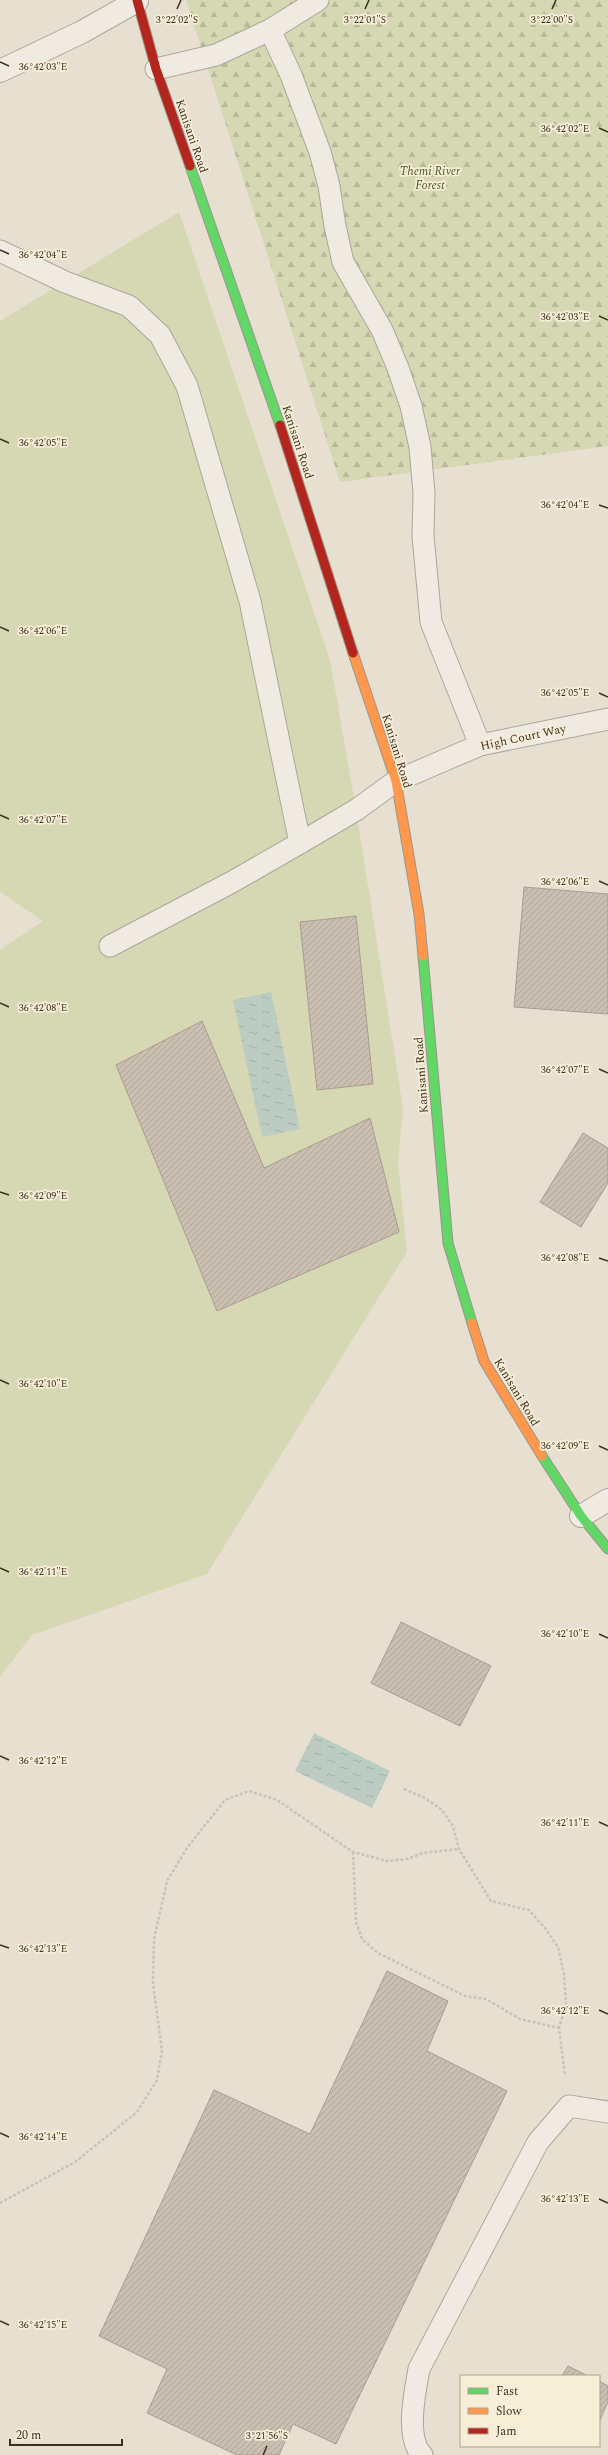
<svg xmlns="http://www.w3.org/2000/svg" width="608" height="2455" font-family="Spectral,serif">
	<defs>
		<pattern id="forest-firs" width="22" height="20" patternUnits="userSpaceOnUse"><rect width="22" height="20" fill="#d6d7b3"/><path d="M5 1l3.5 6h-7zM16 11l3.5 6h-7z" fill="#b9b99a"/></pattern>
		<pattern id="water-ripples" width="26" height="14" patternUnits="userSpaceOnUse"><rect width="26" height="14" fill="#bcccc2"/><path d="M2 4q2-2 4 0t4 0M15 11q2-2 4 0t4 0" fill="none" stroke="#a2b0a6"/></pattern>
		<pattern id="building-hatch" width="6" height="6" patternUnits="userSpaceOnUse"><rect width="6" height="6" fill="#cbbfb2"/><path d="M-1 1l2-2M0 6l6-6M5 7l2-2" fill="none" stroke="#afa499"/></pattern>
	</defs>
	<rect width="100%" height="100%" fill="#e7e0d1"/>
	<polygon fill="#d6d7b3" points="179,212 330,660 356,810 403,1108 398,1162 407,1252 207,1574 32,1635 0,1677 0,950 43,921 0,892 0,321"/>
	<polygon fill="url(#forest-firs)" points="186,0 608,0 608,446 340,482"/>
	<g fill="url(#water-ripples)">
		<polygon points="271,992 300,1129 262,1137 233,1000"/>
		<polygon points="314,1733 390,1771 372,1808 295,1771"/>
	</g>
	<g fill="url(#building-hatch)" stroke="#a89c90">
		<polygon points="524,887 608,894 608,1014 514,1007"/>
		<polygon points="356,916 373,1084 317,1090 300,922"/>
		<polygon points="202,1021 264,1168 370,1118 399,1232 217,1311 116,1065"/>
		<polygon points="583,1133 608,1148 608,1183 581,1227 540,1202"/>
		<polygon points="401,1622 491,1666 460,1726 371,1683"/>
		<polygon points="387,1971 448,2001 427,2051 507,2091 336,2444 293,2424 279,2455 237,2455 147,2413 167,2369 99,2336 214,2090 310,2134"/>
		<polygon points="568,2366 588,2376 562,2376"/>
		<polygon points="599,2381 608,2386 608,2402 599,2422"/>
	</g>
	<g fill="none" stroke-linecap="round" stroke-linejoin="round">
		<defs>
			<g id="lane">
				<polyline points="270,30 291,75 320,152 329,186 335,226 343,262 382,330 398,368 411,406 420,447 424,493 423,536 431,622 480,745"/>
				<polyline points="156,69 216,55 270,30 318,0"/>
				<polyline points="0,251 65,282 129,306 160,335 187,386 250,601 300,843"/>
				<polyline points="110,946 232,882 300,843 356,810 396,781 480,745 608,719"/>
				<path d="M 422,2455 C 405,2438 415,2391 419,2369 L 538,2142 L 569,2106 L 608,2112"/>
			</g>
			<g id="street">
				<polyline points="0,71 82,32 137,1"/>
				<polyline points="581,1516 608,1500"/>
			</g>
			<g id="fast">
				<polyline points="190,166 280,425"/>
				<polyline points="423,956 448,1243 472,1323"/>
				<polyline points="542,1456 581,1516 608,1549"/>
			</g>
			<g id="slow">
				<polyline points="353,653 396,781 419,914 423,956"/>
				<polyline points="472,1323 484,1361 542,1456"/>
			</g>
			<g id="jam">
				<polyline points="137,0 156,69 190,166"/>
				<polyline points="280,425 353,653"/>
			</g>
		</defs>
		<use href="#lane" stroke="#ada599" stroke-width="23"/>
		<use href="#street" stroke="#ada599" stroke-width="24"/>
		<use href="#fast" stroke="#9c958a" stroke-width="11"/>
		<use href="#slow" stroke="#9c958a" stroke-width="11"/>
		<use href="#jam" stroke="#9c958a" stroke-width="11"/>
		<g stroke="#c8c2b9" stroke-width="2.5" stroke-dasharray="3 2" stroke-linecap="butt">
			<polyline points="404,1789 425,1798 442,1810 453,1826 459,1849 491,1901 529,1910 545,1928 558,1947 564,1974 566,2006 559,2028 565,2076"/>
			<polyline points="353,1852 356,1922 362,1939 378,1953 465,1996 486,1999 520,2019 559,2028"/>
			<polyline points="0,2203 75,2162 137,2112 157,2080 162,2051 153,1984 154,1939 167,1881 187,1848 225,1800 249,1791 277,1800 353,1852 387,1861 407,1859 423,1853 459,1849"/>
		</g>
		<use href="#lane" stroke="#efebe3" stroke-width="21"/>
		<use href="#street" stroke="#efebe3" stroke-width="22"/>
		<use href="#fast" stroke="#63d668" stroke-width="9"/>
		<use href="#slow" stroke="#ff974d" stroke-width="9"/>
		<use href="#jam" stroke="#b3261e" stroke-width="9"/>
	</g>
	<path fill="none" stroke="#3d2e20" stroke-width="1.5" d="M 177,9 L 181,0M 365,9 L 369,0M 552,9 L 556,0M 0,62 L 9,66M 599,128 L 608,132M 0,250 L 9,254M 599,316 L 608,320M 0,439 L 9,443M 599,505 L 608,508M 0,627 L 9,631M 599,693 L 608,697M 0,815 L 9,819M 599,881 L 608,885M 0,1003 L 9,1007M 599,1069 L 608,1073M 0,1192 L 9,1195M 599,1258 L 608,1261M 0,1380 L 9,1384M 599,1446 L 608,1450M 0,1568 L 9,1572M 599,1634 L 608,1638M 0,1756 L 9,1760M 599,1822 L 608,1826M 0,1945 L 9,1948M 599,2010 L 608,2014M 0,2133 L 9,2137M 599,2199 L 608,2203M 0,2321 L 9,2325M 263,2455 L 267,2446"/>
	<g text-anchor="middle" stroke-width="3.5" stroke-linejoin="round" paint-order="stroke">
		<g font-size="12" fill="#3d2e20" stroke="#f7eed8">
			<text transform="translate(192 136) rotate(71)" y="4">Kanisani Road</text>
			<text transform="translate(298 442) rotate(72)" y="4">Kanisani Road</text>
			<text transform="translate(523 737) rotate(-12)" y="4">High Court Way</text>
			<text transform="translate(397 751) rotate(73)" y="4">Kanisani Road</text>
			<text transform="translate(421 1075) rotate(-94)" y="4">Kanisani Road</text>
			<text transform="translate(517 1392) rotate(59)" y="4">Kanisani Road</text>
		</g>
		<g font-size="12" font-style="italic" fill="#4d5a26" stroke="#f7eed8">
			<text x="430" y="175">Themi River<tspan x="430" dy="14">Forest</tspan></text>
		</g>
	</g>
	<g font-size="10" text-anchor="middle" fill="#3d2e20" stroke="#f7eed8" stroke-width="3.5" stroke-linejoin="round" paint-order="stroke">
		<text x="177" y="23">3°22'02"S</text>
		<text x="365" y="23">3°22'01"S</text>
		<text x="552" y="23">3°22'00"S</text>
		<text x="43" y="70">36°42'03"E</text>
		<text x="565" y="132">36°42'02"E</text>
		<text x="43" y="258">36°42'04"E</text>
		<text x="565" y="320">36°42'03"E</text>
		<text x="43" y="446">36°42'05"E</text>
		<text x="565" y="508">36°42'04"E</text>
		<text x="43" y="634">36°42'06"E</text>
		<text x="565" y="696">36°42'05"E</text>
		<text x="43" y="823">36°42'07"E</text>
		<text x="565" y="885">36°42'06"E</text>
		<text x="43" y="1011">36°42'08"E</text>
		<text x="565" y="1073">36°42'07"E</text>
		<text x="43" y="1199">36°42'09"E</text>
		<text x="565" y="1261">36°42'08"E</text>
		<text x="43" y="1387">36°42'10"E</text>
		<text x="565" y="1449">36°42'09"E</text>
		<text x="43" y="1575">36°42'11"E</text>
		<text x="565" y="1637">36°42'10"E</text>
		<text x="43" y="1764">36°42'12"E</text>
		<text x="565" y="1826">36°42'11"E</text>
		<text x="43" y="1952">36°42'13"E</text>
		<text x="565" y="2014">36°42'12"E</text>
		<text x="43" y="2140">36°42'14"E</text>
		<text x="565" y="2202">36°42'13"E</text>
		<text x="43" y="2328">36°42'15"E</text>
		<text x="267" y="2439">3°21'56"S</text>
	</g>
	<rect x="460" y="2375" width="140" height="72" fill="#f7eed8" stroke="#ada18e"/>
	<rect x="468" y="2388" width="20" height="6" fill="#63d668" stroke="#ada18e"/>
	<text x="496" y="2395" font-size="12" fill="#3d2e20">Fast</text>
	<rect x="468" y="2408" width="20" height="6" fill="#ff974d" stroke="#ada18e"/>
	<text x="496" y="2415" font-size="12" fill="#3d2e20">Slow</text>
	<rect x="468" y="2428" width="20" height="6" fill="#b3261e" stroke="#ada18e"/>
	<text x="496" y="2435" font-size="12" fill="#3d2e20">Jam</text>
	<path d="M10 2439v6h112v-6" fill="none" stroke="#3d2e20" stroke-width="2"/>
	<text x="16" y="2439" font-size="12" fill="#3d2e20" stroke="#f7eed8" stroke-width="3" paint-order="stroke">20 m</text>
</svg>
